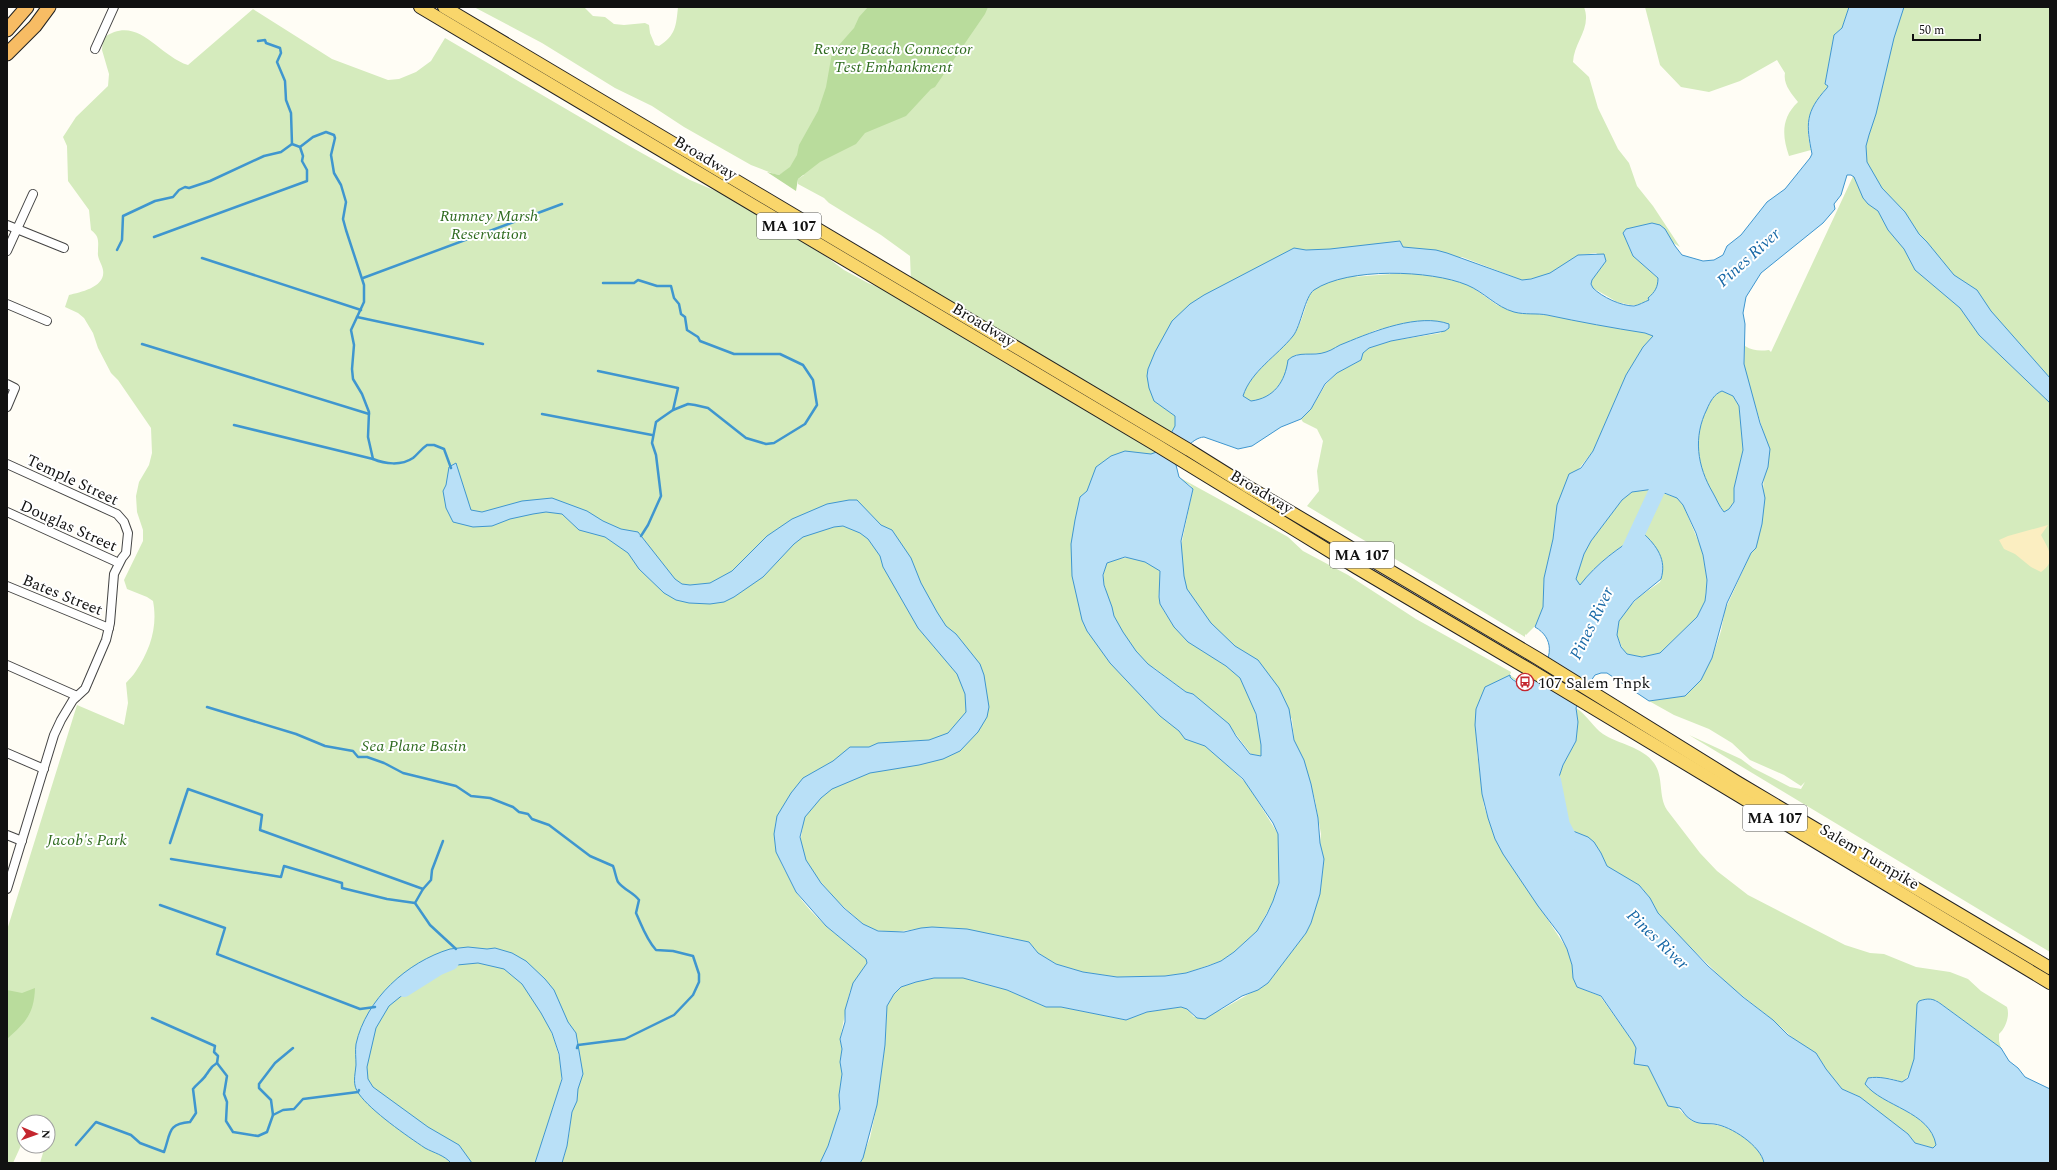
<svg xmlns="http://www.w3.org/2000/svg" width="2057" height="1170" font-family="Spectral,serif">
	<rect width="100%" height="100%" fill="#fffdf5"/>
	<g fill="#d5ebbd">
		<path d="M 474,7 L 584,7 L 593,16 L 605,17 L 614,24 L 624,25 L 645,23 L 649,25 L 650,33 L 655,45 L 659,46 C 676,35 676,26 678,7 L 1584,7 C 1592,28 1574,42 1573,62 L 1589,77 L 1598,108 L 1618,149 L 1629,163 L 1637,186 L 1653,206 L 1680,247 L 1667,239 L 1654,223 L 1626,229 L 1623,233 L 1633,256 L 1658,278 L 1658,286 L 1649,298 L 1649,300 L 1638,305 L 1630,305 L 1617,302 L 1593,288 L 1591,284 L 1592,280 L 1606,261 L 1596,253 L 1581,255 L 1566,286 L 1542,277 L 1522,280 L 1462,257 L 1353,277 L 1404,273 L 1435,275 L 1469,285 L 1497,305 L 1516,312 L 1546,315 L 1645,333 L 1653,336 L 1643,347 L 1626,375 L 1593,451 L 1577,471 L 1560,497 L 1556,512 L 1553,539 L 1544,578 L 1543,607 L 1538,623 L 1526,635 L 1525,634 L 1525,637 L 1307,506 L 1319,491 L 1317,471 L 1323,441 L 1317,429 L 1303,422 L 1301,419 L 1311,409 L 1326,384 L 1337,373 L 1361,360 L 1363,353 L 1369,348 L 1391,341 L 1441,333 L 1443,322 L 1411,323 L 1376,330 L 1324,353 L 1295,355 C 1285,374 1275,404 1248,401 L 1243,396 C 1252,369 1279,356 1294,334 C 1302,323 1305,307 1310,294 L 1315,289 L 1291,293 L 1164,470 L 1113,481 L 1096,587 L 1106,589 C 1101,580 1104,571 1107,563 C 1122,555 1142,557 1156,567 C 1166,575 1157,588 1159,599 C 1161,607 1165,614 1170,620 C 1181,637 1195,645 1211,656 C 1220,662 1232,669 1240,678 C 1254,696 1260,731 1262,753 L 1261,756 L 1251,754 L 1234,732 L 1220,718 L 1193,694 L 1186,692 L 1153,667 L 1213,752 L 1247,784 L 1278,834 L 1280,870 L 1279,883 L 1273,901 L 1257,931 L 1234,952 L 1221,961 L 1186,973 L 1165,976 L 1117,977 L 1083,972 L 1056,964 L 1038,953 L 1029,942 L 992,934 L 972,934 L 952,928 L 932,927 L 895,932 L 874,930 L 863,924 L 837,901 L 809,868 L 800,843 L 803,826 L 799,810 L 776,821 C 772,842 777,857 788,876 C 791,881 793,887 796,892 C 813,918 842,939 866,959 L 867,963 L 850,991 L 848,999 L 840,1039 L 842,1049 L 840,1062 L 842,1074 L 839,1095 L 840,1109 L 828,1146 L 820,1163 L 562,1163 C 579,1116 568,1063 565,1015 L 533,1001 C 548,1016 566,1064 560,1085 L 535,1163 L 40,1163 L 45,1146 L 48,1146 L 48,1122 L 24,1122 L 24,1139 L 13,1163 L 7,1163 L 7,930 L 77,705 L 124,725 L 128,703 L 126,683 C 129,679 133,676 136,671 C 150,650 158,627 153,601 L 147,597 L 127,589 L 124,580 L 143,541 L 143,530 L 137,512 L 136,496 L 139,482 L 149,465 L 152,453 L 151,428 L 118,380 L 111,373 L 98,348 L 93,333 L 84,318 L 78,313 L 65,307 L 69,295 C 81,292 106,287 103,270 C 102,264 97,258 98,252 C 98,241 100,237 91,230 L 89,210 L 68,181 L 67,146 L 63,137 L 76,117 L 108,86 L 109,74 L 102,50 L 103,38 C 138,13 157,55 188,65 L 253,9 L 332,59 L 388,80 L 399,79 L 416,72 L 431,61 L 445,38 L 631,147 L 690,180 L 723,194 L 746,206 L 828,258 L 844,270 L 868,283 L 961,322 L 959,318 L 911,282 L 910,256 L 881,235 L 829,203 L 824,198 L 798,184 L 798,179 L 804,175 L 786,171 L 779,175 L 774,174 L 751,165 L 684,127 L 652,106 L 615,88 L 542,43 Z"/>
		<path d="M 1645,7 L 1849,7 L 1842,28 L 1834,35 L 1825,84 L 1828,85 L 1827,88 C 1808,109 1804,123 1811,150 L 1789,156 C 1782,136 1781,118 1798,102 C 1791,93 1783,84 1785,73 L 1777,60 L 1740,81 L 1709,92 L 1681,87 L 1660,65 Z"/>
		<path d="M 1901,7 L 2050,7 L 2050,952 L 1689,735 L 1741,759 L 1753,768 L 1790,787 L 1801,789 L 1805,782 L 1801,786 L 1784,775 L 1750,760 L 1732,743 L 1709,729 L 1674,715 L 1649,701 L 1685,696 L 1712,658 L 1721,631 L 1725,610 L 1751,553 L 1756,548 L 1762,523 L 1765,437 L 1747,379 L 1744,364 L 1745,346 C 1753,351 1760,351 1769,350 L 1771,352 L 1863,155 L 1878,104 Z"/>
		<path d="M 1722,391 L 1733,396 L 1739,406 L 1743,450 L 1734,488 L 1734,502 L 1729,509 L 1724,512 C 1719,506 1717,500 1713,493 C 1697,466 1693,437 1707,409 C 1710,402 1714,394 1722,391 Z"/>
		<path d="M 1175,475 L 1288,537 L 1303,551 L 1348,575 L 1416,619 L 1511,672 L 1510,675 L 1519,681 L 1520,682 L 1508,677 L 1484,690 L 1476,709 L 1477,752 L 1484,806 L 1495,839 L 1567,949 L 1572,965 L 1573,978 L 1577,987 L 1600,996 L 1633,1042 L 1636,1048 L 1634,1059 L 1642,1065 L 1648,1066 C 1653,1074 1656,1085 1663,1093 C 1669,1100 1682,1112 1689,1119 C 1697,1125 1707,1123 1716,1125 C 1733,1128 1761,1144 1764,1163 L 860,1163 L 870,1138 L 877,1105 L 885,1045 L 887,1006 L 894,994 L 901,987 L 916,982 L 934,978 L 963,978 L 1007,990 L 1046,1007 L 1061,1007 L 1126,1020 L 1147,1012 L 1181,1007 L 1187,1009 L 1194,1017 L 1221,1010 L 1268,983 L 1306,933 L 1311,923 L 1320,894 L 1324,859 L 1320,843 L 1321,834 L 1315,800 L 1308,775 L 1294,740 L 1292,719 L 1228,645 L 1186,600 L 1180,551 L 1193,489 L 1190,485 L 1176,477 Z"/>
		<path d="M 1651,489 L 1677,498 L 1683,505 L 1702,550 L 1707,580 L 1705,601 L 1697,617 L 1660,653 L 1642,657 L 1627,654 L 1623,650 L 1617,635 L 1619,621 L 1627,609 L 1639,597 L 1660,582 L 1662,576 L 1660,554 L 1643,533 C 1618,547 1597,563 1580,585 L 1576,579 L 1584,554 L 1591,541 L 1622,500 L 1632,492 Z"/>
		<path d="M 1576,708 C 1587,715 1593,727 1603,734 C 1618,744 1643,747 1654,763 C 1664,777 1658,796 1667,810 L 1700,853 L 1717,871 L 1748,895 L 1845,945 L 1870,953 L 1884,954 L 1916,967 L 1950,972 L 1968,979 L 1981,991 L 2007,1007 C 2010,1015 2006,1028 1999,1034 L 1999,1041 L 2001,1048 L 1936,1000 L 1916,1010 C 1919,1025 1917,1075 1902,1082 L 1889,1078 L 1872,1077 L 1865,1084 C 1883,1107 1930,1111 1936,1145 L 1933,1148 L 1915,1143 L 1908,1134 L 1856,1095 L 1842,1089 L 1826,1069 L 1816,1053 L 1797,1042 L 1773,1020 L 1730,986 L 1667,924 L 1658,913 L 1650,898 L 1642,888 L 1607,866 L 1598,848 L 1562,823 L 1557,812 L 1558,780 L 1563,765 L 1576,741 L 1578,722 Z"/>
	</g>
	<g fill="#b9dc9c">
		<polygon points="868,7 988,7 985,14 935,87 931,89 906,116 865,133 856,144 820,162 798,179 796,191 767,172 779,175 790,167 797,155 799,145 818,111 826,87 832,53 854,28 859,17"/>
		<path d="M 35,988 C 34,1014 26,1022 7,1039 L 7,990 L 22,993 Z"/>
	</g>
	<path fill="#fbeec1" d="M 2048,525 L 2041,535 C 2049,550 2057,561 2041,572 L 2031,567 L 2015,554 L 2004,549 L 1999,540 L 2008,536 Z"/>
	<g fill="#b9e0f7" stroke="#3f96cf" fill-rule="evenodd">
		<path d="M 1849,7 L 1904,7 L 1894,38 L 1876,114 L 1869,135 L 1866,146 L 1867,162 L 1882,188 L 1905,212 L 1919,234 L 1927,242 L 1954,275 L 1977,290 L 1991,311 L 2050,378 L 2050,403 L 1979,335 L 1960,308 L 1915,270 L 1904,249 L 1888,230 L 1878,211 L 1868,204 L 1863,198 L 1854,177 L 1851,175 L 1847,175 L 1841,195 L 1834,204 L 1835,209 L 1823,223 L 1761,273 L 1746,297 L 1743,313 L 1745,324 L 1744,364 L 1760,423 L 1770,449 L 1768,467 L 1762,484 L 1765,498 L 1762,524 L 1756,548 L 1751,553 L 1727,603 L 1712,658 L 1701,680 L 1685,696 L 1649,701 L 1607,673 L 1601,673 L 1595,675 L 1582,694 L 1576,708 L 1578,722 L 1576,741 L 1563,765 L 1558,780 L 1557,812 L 1562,823 L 1573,831 L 1588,837 L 1594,842 L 1601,853 L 1607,866 L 1639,885 L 1650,898 L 1658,913 L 1708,966 L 1743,997 L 1773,1020 L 1788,1035 L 1816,1053 L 1826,1069 L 1842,1089 L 1860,1097 L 1908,1134 L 1915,1143 L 1933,1148 L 1936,1145 C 1930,1111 1883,1107 1865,1084 L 1868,1078 C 1880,1076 1890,1079 1902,1082 L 1908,1078 L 1914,1059 L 1917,1004 L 1919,1001 C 1928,998 1933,998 1941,1004 L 2001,1048 L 2009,1061 L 2018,1068 L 2025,1077 L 2050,1089 L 2050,1163 L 1764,1163 C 1761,1146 1731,1126 1714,1124 C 1706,1123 1698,1125 1690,1119 C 1686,1117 1683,1111 1680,1108 L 1668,1106 L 1648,1066 L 1634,1064 L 1636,1048 L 1633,1042 L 1601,996 L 1577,987 L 1573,978 L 1572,965 L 1567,949 L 1560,935 L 1538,906 L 1503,854 L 1495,839 L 1488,818 L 1482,794 L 1475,725 L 1476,709 L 1485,687 L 1510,675 L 1510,677 C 1528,699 1572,648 1535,627 L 1543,607 L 1544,578 L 1553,539 L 1557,505 L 1569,474 L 1581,468 L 1593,451 L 1626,375 L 1643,347 L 1653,336 L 1645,333 C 1613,328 1580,322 1547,315 C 1537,313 1525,315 1514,312 C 1496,307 1484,292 1467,285 C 1431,270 1348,267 1314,290 C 1305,296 1301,326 1293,336 C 1277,356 1251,371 1243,396 L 1251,401 C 1274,398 1285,382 1288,360 C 1298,350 1313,357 1326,352 C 1333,350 1338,345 1345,343 C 1374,331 1419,313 1449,324 L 1449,328 L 1445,331 L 1391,341 L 1369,348 L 1363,353 L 1361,360 L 1337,373 L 1325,384 L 1311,409 L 1301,419 L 1281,427 L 1252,446 L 1238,449 L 1204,437 C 1191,438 1181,454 1176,465 L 1179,477 L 1193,489 L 1181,541 L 1184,576 L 1187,589 L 1211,623 L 1235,646 L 1258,660 L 1279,688 L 1289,709 L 1294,740 L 1304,760 L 1311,784 L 1318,818 L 1320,843 L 1324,859 L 1320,894 L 1311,923 L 1306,933 L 1268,983 L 1258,990 L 1242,996 L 1205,1019 L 1197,1018 L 1187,1009 L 1181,1007 L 1147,1012 L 1126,1020 L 1061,1007 L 1046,1007 L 1007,990 L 963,978 L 934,978 L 916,982 L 901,987 L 894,994 L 887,1006 L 885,1045 L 877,1105 L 863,1158 L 860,1163 L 820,1163 L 828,1146 L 840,1109 L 839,1095 L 842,1074 L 840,1062 L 842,1049 L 840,1039 L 845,1022 L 845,1010 L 853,983 L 867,963 L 866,959 L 826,926 L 796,892 L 776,852 L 774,834 L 777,816 L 791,793 L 803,778 L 833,761 L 850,747 L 869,747 L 878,743 L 929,740 L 948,733 L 966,712 L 965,694 L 957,674 L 918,628 L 883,567 L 880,556 L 868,539 L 860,533 L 843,526 L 834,527 L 803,537 L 794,544 L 763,577 L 734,597 L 724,602 L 710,604 L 689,603 L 676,600 L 664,593 L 639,569 L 628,553 L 605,537 L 579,530 L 562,514 L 546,512 L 533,514 L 510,519 L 492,526 L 473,527 L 453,522 L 446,508 L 443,491 L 446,485 L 449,467 L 456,463 L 471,510 L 482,512 L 522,501 L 552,498 L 587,511 L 603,521 L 621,529 L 638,532 L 675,579 L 682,584 L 690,585 L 710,583 L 732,571 L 767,536 L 792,519 L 827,504 L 849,500 L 857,500 L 881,525 L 892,530 L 911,558 L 921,583 L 937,612 L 946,626 L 956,634 L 980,664 L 984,675 L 989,707 L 987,717 L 978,732 L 960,751 L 943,759 L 919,765 L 870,773 L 832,789 L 821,798 L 805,817 L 800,837 L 806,860 L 821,883 L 844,908 L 863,924 L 878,931 L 904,932 L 921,928 L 932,927 L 967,929 L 1029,942 L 1038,953 L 1056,964 L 1083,972 L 1117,977 L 1165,976 L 1186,973 L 1208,966 L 1221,961 L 1234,952 L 1257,931 L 1267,914 L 1273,901 L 1279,883 L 1278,834 L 1273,823 L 1243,779 L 1205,746 L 1185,739 L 1179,731 L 1160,716 L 1110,663 L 1087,631 L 1082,620 L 1072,576 L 1071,544 L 1075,520 L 1080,497 L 1087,491 L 1096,467 L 1111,456 L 1125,451 L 1151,454 L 1162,450 L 1175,426 L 1175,416 L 1154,401 L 1149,388 L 1147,376 L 1148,369 L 1155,352 L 1172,321 L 1190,304 L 1204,295 L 1294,248 L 1306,250 L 1330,249 L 1400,241 L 1403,247 L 1436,250 L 1447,253 L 1522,280 L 1531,279 L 1550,273 L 1578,255 L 1604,254 L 1606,261 L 1592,280 L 1591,284 L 1593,288 C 1602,297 1621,306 1634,306 C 1639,305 1644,302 1649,300 L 1648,298 C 1655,292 1658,287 1658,278 L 1633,256 L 1623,233 L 1626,229 L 1652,223 L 1660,225 L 1665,229 L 1675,246 L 1682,255 L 1703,261 L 1714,260 L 1723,255 L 1727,246 L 1741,235 L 1767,202 L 1785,189 L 1810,158 L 1812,154 C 1806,124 1805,112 1827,88 L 1828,86 L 1825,84 L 1834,35 L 1842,28 ZM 1722,391 L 1733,396 L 1739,406 L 1743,450 L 1734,488 L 1734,502 L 1729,509 L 1724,512 C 1719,506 1717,500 1713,493 C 1697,466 1693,437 1707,409 C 1710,402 1714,394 1722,391 ZM 1654,489 L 1677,498 L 1683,505 L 1696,533 L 1703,555 L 1707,580 L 1706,593 L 1705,601 L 1697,617 L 1660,653 L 1642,657 L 1627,654 L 1621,647 L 1617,635 L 1619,621 L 1634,601 L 1661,579 C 1667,560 1657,546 1643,533 C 1619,547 1597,563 1580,585 L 1576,579 L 1584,554 L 1591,541 L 1622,500 L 1632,492 ZM 1125,557 L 1145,562 L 1160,571 L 1159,597 L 1160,604 L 1174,627 L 1188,642 L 1226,666 L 1240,678 L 1256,714 L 1261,745 L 1261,756 L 1250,754 L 1236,736 L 1229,724 L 1193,694 L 1186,692 L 1148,664 L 1136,651 L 1123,632 L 1114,616 L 1112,607 L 1104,585 L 1103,575 L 1107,563 Z"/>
		<path d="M 468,947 L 487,949 L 495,948 L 512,953 L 526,961 L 545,979 L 554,990 L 568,1022 L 576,1033 L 583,1074 L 578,1089 L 577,1101 L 572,1112 L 567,1146 L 562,1163 L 535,1163 L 562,1079 L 559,1054 L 552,1033 L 541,1013 L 522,984 L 504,969 L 478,963 L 457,965 L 431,972 L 389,1006 L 376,1028 L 367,1067 L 368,1079 L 373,1087 L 428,1127 L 459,1145 L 472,1163 L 451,1163 C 444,1155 434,1153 425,1148 C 407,1136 371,1111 359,1094 C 352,1085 355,1076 356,1065 C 356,1058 355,1051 356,1044 C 366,999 407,962 450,949 C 456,948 462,948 468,947 Z"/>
	</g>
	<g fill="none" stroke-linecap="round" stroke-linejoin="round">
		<g stroke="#3f96cf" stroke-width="2.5">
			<path d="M 300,147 L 313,137 L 326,132 L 334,135 L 335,138 L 331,155 L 334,173 L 341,185 L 346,202 L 343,219 L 346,230 L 364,285 L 364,302 L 351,330 L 354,345 L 352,369 L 353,379 L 362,394 L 369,412 L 368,437 L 373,459 C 385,464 401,466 413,458 C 418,454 421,449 427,445 L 434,445 L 444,449 L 451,468"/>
			<polyline points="154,237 307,181 307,170 302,161 303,156 300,147 292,144 291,113 286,100 285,81 277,62 281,53 280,48 266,43 265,40 258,41"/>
			<polyline points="117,250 122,240 123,216 155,201 173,197 179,190 185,187 189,188 210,181 264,156 281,152 292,144"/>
			<polyline points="202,258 361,310"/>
			<polyline points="363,278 562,204"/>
			<polyline points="603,283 634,283 638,280 657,286 671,286 674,298 679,304 681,314 685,317 687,330 698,337 700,341 734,354 780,354 803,365 813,380 817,405 805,424 774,443 766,444 746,438 708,408 695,405 688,404 673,410 660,419 656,422 652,443 656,455 661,496 648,525 641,536"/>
			<polyline points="357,317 483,344"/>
			<polyline points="142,344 369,414"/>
			<polyline points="598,371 678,388 673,410"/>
			<polyline points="542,414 652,435"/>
			<polyline points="234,425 373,459"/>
			<path d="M 207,707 L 296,734 L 325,746 L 353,751 L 358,757 L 367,757 L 384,763 L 403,773 L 456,786 L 471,796 L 490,798 L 513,807 L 519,812 L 528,814 L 532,819 L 549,825 L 590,856 L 613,866 C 615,871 616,878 618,882 C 624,890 633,892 639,900 L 636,913 C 642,926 646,939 656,950 L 673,951 L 693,956 L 699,974 L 699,982 L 693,995 L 674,1015 L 625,1039 L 578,1045 L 577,1048"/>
			<polyline points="443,841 432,870 431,880 423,889 415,903 430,925 456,949"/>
			<polyline points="170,843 188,789 262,815 260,830 423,889"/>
			<polyline points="171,859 281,877 284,866 342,883 342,888 387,899 415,903"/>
			<polyline points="160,905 225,928 217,954 360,1009 375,1007"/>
			<polyline points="152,1018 215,1046 214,1052 218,1056 217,1063"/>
			<polyline points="273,1115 271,1100 259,1088 259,1084 275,1063 293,1048"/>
			<path d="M 76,1145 L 96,1122 L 131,1135 L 140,1143 L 164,1152 C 171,1133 167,1124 190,1122 L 196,1113 L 193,1089 C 197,1084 203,1080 206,1075 C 210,1070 210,1067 217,1063 L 227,1076 L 224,1094 L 227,1102 L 226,1121 L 233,1132 L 258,1136 L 267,1132 L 273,1115 L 283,1110 L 294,1109 L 303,1099 L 358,1092 L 359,1090"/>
		</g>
		<g stroke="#b9e0f7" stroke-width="16">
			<polyline points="1626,557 1660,484 1663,470"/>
			<polyline points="1553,780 1562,825 1571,842"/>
			<polyline points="404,989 439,967 451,962"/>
		</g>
		<defs>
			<g id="minor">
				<polyline points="95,49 114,7"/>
				<polyline points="7,225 64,248"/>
				<polyline points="7,251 33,194"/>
				<polyline points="7,304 47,321"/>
				<polyline points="7,384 15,388 7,407"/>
				<polyline points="7,464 117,514 124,522 128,533 126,553 122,558 114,574 110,623 106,640 85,689 73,700 61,720 54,735 7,889"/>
				<polyline points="7,512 119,563"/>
				<polyline points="7,586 109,628"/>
				<polyline points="7,665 77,696"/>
				<polyline points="7,753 44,769"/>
				<polyline points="7,835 22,841"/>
			</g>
			<g id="primary">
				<polyline points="420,7 1158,446 1357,568 1530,670 2050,983"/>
				<polyline points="444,7 1189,450 1245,485 1537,658 1737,782 2050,968"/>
			</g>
			<g id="trunk">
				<polyline points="7,30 27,7"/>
				<polyline points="7,54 35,26 49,7"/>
			</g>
		</defs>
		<use href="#minor" stroke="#444" stroke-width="10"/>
		<use href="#primary" stroke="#222" stroke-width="14"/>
		<use href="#trunk" stroke="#222" stroke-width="15"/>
		<use href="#minor" stroke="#fff" stroke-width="8"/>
		<use href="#primary" stroke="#f9d66b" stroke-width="12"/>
		<use href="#trunk" stroke="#f7bc64" stroke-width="13"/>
	</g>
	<defs>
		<symbol id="bus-ring" viewBox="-11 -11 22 22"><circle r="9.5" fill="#fff" stroke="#c4262e" stroke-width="1.5"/><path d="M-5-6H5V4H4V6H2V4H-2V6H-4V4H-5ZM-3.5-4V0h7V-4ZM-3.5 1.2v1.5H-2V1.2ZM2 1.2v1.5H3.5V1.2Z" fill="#c4262e"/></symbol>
	</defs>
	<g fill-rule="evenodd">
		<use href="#bus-ring" x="1515" y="672" width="20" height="20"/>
	</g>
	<g text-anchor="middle" stroke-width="4" stroke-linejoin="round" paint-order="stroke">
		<g fill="#fff" stroke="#585858" stroke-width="1">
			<rect x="757" y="213" width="64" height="26" rx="3"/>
			<rect x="1330" y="542" width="64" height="26" rx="3"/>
			<rect x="1743" y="805" width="64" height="26" rx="3"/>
		</g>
		<g font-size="15" font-weight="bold" fill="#111">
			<text x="789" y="231">MA 107</text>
			<text x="1362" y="560">MA 107</text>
			<text x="1775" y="823">MA 107</text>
		</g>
		<g font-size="16" font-style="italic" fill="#2f6b1f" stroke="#fff">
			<text x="893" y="54">Revere Beach Connector<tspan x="893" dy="18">Test Embankment</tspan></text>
			<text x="489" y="221">Rumney Marsh<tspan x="489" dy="18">Reservation</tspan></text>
			<text x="414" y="751">Sea Plane Basin</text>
			<text x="87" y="845">Jacob's Park</text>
		</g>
		<g font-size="16" fill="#111" stroke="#fff">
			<text transform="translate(706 157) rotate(31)" y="6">Broadway</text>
			<text transform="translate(984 324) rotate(31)" y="6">Broadway</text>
			<text transform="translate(73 479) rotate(25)" y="6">Temple Street</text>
			<text transform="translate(1262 491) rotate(31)" y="6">Broadway</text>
			<text transform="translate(69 525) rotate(24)" y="6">Douglas Street</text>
			<text transform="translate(63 594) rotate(22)" y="6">Bates Street</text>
			<text transform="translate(1870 856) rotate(31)" y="6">Salem Turnpike</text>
		</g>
		<g font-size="16" fill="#111" stroke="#fff" text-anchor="start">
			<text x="1538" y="688">107 Salem Tnpk</text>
		</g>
		<g font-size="17" font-style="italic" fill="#1768a6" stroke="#fff">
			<text transform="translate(1748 257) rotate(-42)" y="6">Pines River</text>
			<text transform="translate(1591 623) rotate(-64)" y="6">Pines River</text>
			<text transform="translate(1658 939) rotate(44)" y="6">Pines River</text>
		</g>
	</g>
	<rect width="2057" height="1170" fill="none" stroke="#111111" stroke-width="16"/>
	<g transform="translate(36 1134) rotate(92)"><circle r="19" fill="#ffffff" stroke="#a0a0a0"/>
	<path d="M0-3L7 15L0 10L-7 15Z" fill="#c4262e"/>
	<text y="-6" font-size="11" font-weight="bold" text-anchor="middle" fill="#111111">N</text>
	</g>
	<path d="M1913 34v6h67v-6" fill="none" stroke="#111111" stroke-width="2"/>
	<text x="1919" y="34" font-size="12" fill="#111111" stroke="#ffffff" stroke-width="3" paint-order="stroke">50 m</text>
</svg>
